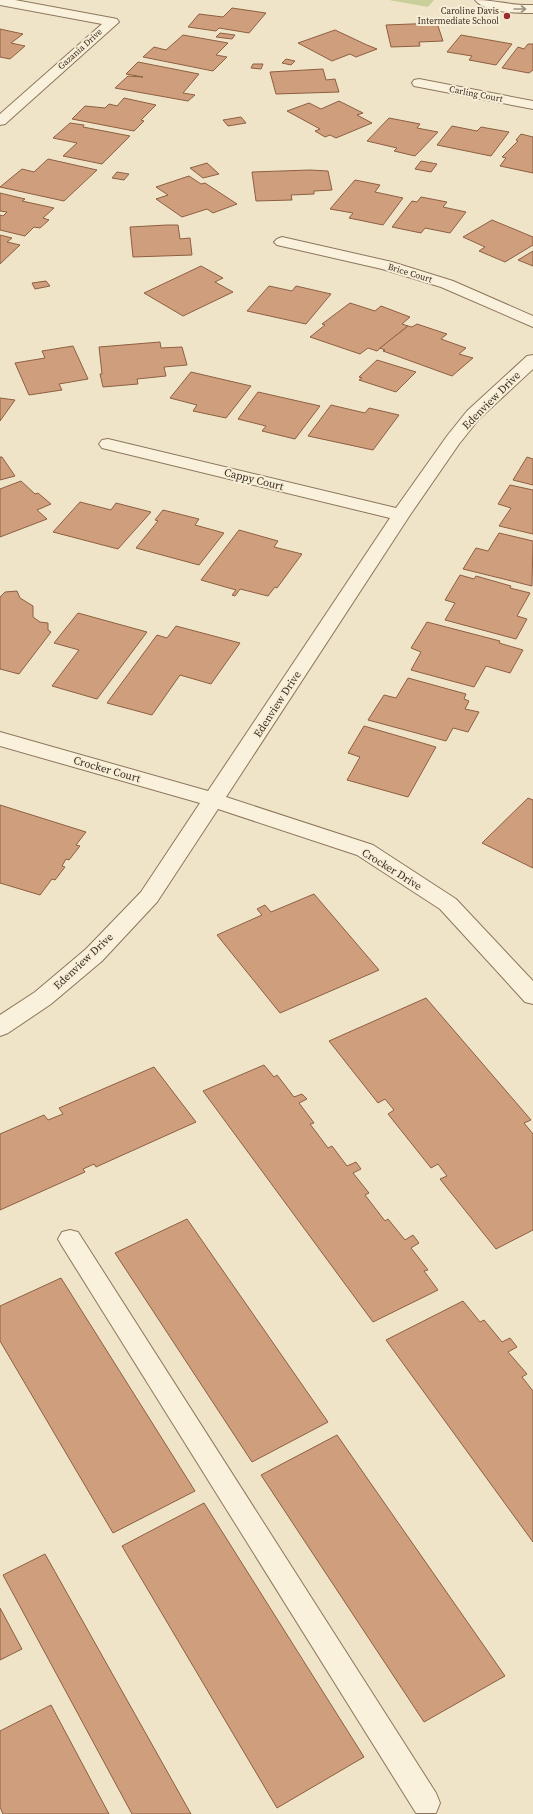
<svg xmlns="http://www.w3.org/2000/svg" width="533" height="1814" font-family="'Source Serif 4',serif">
	<rect width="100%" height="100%" fill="#f0e4c8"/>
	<polygon fill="#c9cf9b" points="389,0 434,0 428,7"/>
	<g fill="#cf9f7d" stroke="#8d5f41">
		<polygon points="232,8 266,13 249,33 219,28 216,31 188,27 199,14 223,17"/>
		<polygon points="437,23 443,41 419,42 420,46 391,47 386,25"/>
		<polygon points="0,29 23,34 11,43 25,46 10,59 0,57"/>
		<polygon points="335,30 367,45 377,49 356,57 350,54 332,61 298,43"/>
		<polygon points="220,33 235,35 232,39 216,37"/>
		<polygon points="183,35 228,43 216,55 227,57 213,71 143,57 154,47 166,50"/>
		<polygon points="461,35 512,44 496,65 469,60 472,56 447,52"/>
		<polygon points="528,44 533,44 533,70 529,73 502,68 518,47 524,49"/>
		<polygon points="286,59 295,61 291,65 282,63"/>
		<polygon points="138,62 199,74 183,93 195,95 188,101 115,88 128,76 143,77 126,74"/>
		<polygon points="253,64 263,64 261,69 251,68"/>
		<polygon points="323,69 326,80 335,79 339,92 276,94 270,72"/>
		<polygon points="124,98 156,105 141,120 144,121 134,131 72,119 85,106 105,108 109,104 117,106"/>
		<polygon points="339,101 363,113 357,115 372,123 336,138 330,135 325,137 315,131 320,129 287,111 309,103 321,109"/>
		<polygon points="241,117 246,123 228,126 223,120"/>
		<polygon points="389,118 420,124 417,128 438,132 415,156 394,151 397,148 367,141"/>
		<polygon points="70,123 84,125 83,127 130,136 102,164 63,156 77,143 53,138"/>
		<polygon points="452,126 477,131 481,127 509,132 491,156 437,145"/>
		<polygon points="521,134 533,137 533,173 500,166 506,158 502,157 518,141 516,140"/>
		<polygon points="48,159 97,170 64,201 0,187 22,169 34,172"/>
		<polygon points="421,161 437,164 431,172 415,169"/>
		<polygon points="207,163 219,174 203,178 190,168"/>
		<polygon points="310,170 328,171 332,190 314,191 314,194 291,195 292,200 256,201 252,172"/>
		<polygon points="117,172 129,174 124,180 112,178"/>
		<polygon points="189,176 201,184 205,183 237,204 213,213 207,209 182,217 156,199 168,195 156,187"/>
		<polygon points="355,180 380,185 375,192 403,198 383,225 349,218 353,213 330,209"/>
		<polygon points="0,193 25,199 22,201 54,208 43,218 49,220 40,228 34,227 25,236 0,230 0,215 3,216 7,212 0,211"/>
		<polygon points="421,197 447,202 443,207 466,212 450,233 425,228 421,233 392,227 412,201 417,202"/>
		<polygon points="492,220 533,237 533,245 505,262 479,251 485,247 463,237"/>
		<polygon points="167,225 178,225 180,239 190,238 192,255 133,257 130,227"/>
		<polygon points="0,235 12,238 7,242 20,245 0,264"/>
		<polygon points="533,251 533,266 518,260"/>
		<polygon points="201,266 223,278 215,282 233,292 183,316 144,293"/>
		<polygon points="46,281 50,286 35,289 32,283"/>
		<polygon points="269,286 292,291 296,286 331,294 306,324 247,311"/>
		<polygon points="350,303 375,311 381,306 410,317 402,324 408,326 377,351 368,348 360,354 310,337 325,325 322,324"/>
		<polygon points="417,324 447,334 441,339 466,348 459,354 473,358 452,376 383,351 385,350 380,348 408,326 412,327"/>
		<polygon points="160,342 161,348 182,347 187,365 164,367 166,376 137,379 138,384 103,387 100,374 102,374 99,347"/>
		<polygon points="73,346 88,379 59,384 62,390 29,395 15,363 45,358 42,351"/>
		<polygon points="377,360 416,372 396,392 359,380 362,378 359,377"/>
		<polygon points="191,372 251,386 226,418 193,411 197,405 170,398"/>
		<polygon points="258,392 320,406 295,439 262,431 266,426 238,419"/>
		<polygon points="0,398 15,400 0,421"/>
		<polygon points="331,405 365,413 369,408 399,415 373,450 308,436"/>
		<polygon points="0,457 2,457 15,476 0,480"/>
		<polygon points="527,457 533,459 533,485 513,480"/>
		<polygon points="21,481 35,494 38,493 51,504 37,510 47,519 0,537 0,489"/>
		<polygon points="510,485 533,490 533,534 499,526 511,508 498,504"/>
		<polygon points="80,502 111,510 116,503 151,512 118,549 53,532"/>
		<polygon points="163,510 199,519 195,525 224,533 199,565 136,548 158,521 155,520"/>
		<polygon points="239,530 278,541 274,547 302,554 277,588 275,587 268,596 240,589 235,596 232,595 236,590 201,580"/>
		<polygon points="499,533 533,541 532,586 463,569 476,548 488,551"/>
		<polygon points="460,575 474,579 476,576 511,586 510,588 530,593 517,616 527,619 516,639 445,620 455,603 445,600"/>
		<polygon points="17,591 20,598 33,606 33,617 40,622 48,623 48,630 51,632 19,674 0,669 0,597 5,592"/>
		<polygon points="78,613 147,632 97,699 52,686 79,650 54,643"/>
		<polygon points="427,622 500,641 499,643 523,650 510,673 486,666 474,687 411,670 421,652 411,648"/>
		<polygon points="176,626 240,643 211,684 180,675 152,715 107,703 157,635 167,638"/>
		<polygon points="408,678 466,694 464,699 469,701 465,709 479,712 468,732 453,728 446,741 368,720 384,695 396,698"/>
		<polygon points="364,726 436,747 408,797 347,780 360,757 348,753"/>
		<polygon points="528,798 533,800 533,868 482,843"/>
		<polygon points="0,805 86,832 76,845 80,846 69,860 66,859 62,866 65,867 55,880 52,879 40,895 0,883"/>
		<polygon points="314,894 379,970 280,1013 217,935 262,915 257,909 265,905 271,912"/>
		<polygon points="426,998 531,1120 524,1123 533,1134 533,1230 496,1249 440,1179 447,1176 438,1164 431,1168 388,1114 394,1110 385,1099 378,1103 329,1041"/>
		<polygon points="264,1065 274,1077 277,1075 294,1097 302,1094 307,1099 299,1103 314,1123 310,1124 328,1148 332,1146 347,1166 356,1162 361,1169 353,1173 369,1193 365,1195 385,1221 388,1219 405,1240 413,1235 419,1243 411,1248 428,1270 424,1271 438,1290 373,1322 203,1091"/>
		<polygon points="154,1067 196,1122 96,1167 94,1164 83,1169 85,1172 0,1210 0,1134 44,1115 48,1120 63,1114 59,1108"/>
		<polygon points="187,1219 328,1422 252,1462 115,1253"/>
		<polygon points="61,1278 195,1491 113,1533 0,1341 0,1306"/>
		<polygon points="463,1301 480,1322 484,1320 502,1342 510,1338 517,1347 508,1352 527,1374 522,1377 533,1391 533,1542 386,1340"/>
		<polygon points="337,1435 505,1676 424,1722 261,1475"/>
		<polygon points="204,1503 364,1757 277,1808 122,1546"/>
		<polygon points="45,1554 191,1814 132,1814 3,1575"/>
		<polygon points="0,1608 22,1649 0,1660"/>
		<polygon points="51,1705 109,1814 3,1814 0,1807 0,1731"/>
	</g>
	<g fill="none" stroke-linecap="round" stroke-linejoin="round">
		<defs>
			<g id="service">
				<path d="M 475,0 C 495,0 513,6 533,5 L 533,13 C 518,13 485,13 475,0 Z"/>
				<polygon points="70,1230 78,1232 436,1793 440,1803 436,1813 416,1813 62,1246 58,1239 62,1232"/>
			</g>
			<g id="minor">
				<polygon points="0,0 15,0 112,18 117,19 119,22 5,124 0,125 0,114 102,24 0,5"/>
				<polygon points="419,79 533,101 533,109 414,86 412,83 414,80"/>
				<polygon points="282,237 392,262 453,281 533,316 533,327 441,287 382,269 277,245 274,242 277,239"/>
				<polygon points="533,355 533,369 479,419 459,444 410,515 226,797 373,845 456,899 533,981 533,1004 525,1002 440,909 357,855 218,809 157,902 102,961 51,1004 8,1033 0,1036 0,1015 35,992 86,949 141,892 200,803 0,746 0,732 208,791 390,518 102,448 99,444 102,440 108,439 396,508 447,436 467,411 527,356"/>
			</g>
		</defs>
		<use href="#service" stroke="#8d765c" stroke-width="2"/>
		<use href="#minor" stroke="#8d765c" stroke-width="2"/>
		<use href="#service" fill="#faf1dc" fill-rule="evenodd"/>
		<use href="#minor" fill="#faf1dc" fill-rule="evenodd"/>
	</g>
	<defs><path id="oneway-shaft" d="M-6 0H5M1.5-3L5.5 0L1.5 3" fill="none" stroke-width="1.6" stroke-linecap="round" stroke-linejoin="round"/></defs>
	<use stroke="#9c907e" href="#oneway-shaft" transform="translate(520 9)"/>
	<circle fill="#9e2a2b" stroke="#f7eed8" stroke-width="1.5" cx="507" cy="16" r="4"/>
	<g text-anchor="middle" stroke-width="4" stroke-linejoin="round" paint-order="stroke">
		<g font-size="9" fill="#3d2e20" stroke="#f7eed8" text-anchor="end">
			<text x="499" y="14">Caroline Davis<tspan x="499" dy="10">Intermediate School</tspan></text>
		</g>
		<g font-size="9" fill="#3d2e20" stroke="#f7eed8">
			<text transform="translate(80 49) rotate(-42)" y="3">Gazania Drive</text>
			<text transform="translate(476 94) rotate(11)" y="3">Carling Court</text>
			<text transform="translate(410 273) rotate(17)" y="3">Brice Court</text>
		</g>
		<g font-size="11" fill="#3d2e20" stroke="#f7eed8">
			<text transform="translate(491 400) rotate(-45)" y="4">Edenview Drive</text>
			<text transform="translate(254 479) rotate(14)" y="4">Cappy Court</text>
			<text transform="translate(277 704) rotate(-57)" y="4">Edenview Drive</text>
			<text transform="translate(107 769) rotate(16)" y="4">Crocker Court</text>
			<text transform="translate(392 869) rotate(32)" y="4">Crocker Drive</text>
			<text transform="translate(83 961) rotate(-43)" y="4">Edenview Drive</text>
		</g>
	</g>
</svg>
